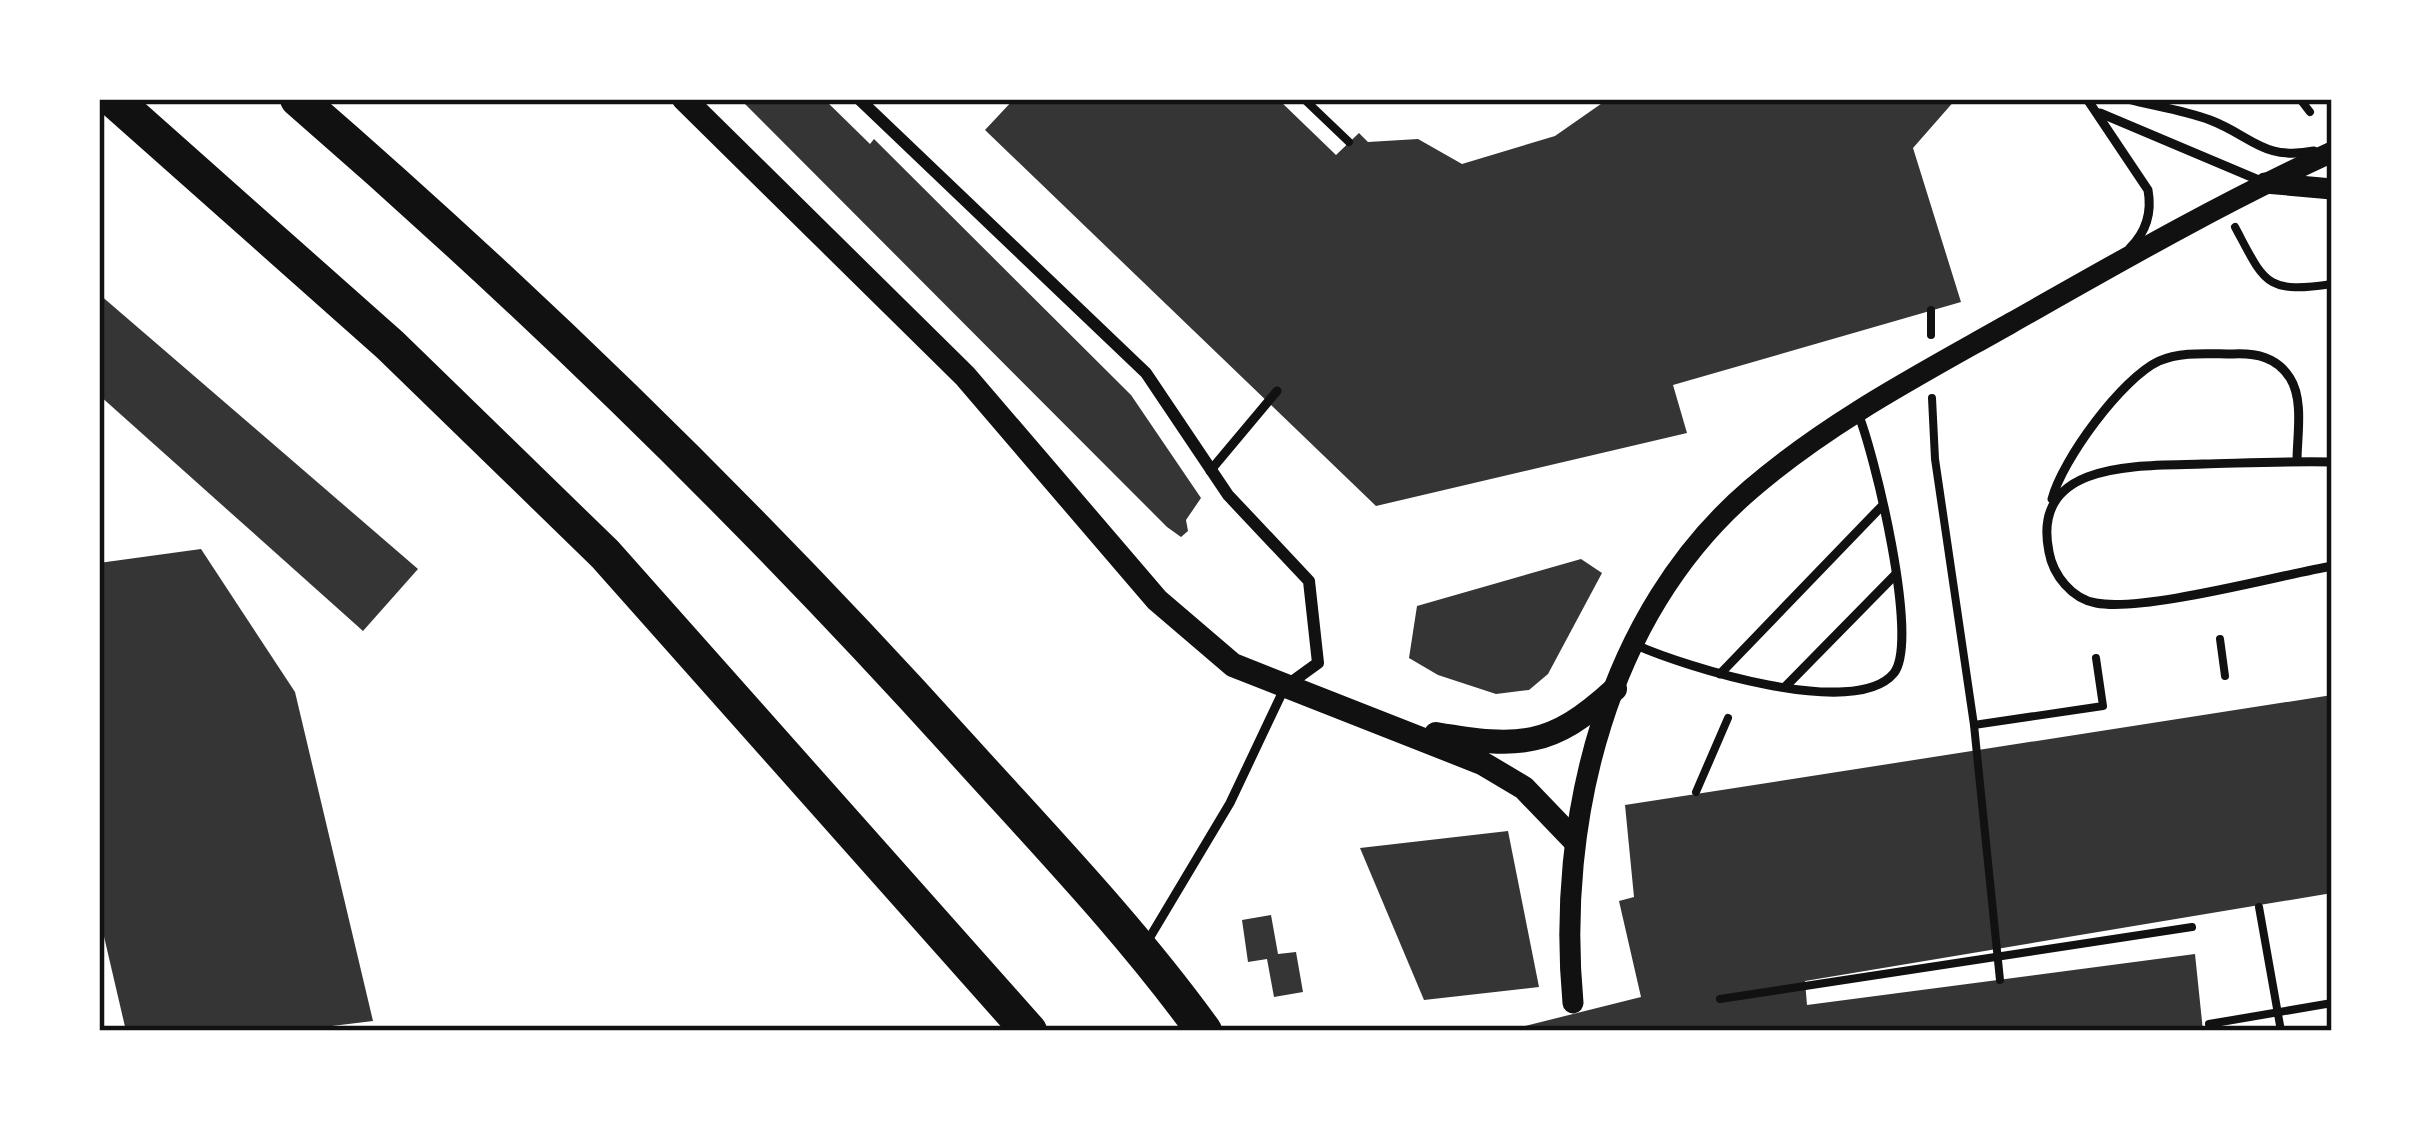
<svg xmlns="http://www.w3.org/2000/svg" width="2431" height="1130" font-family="Helvetica,sans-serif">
	<rect width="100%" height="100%" fill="#fff"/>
	<g fill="#353535">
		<polygon points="740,99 824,99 870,144 874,139 1131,395 1201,498 1186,520 1188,531 1181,537 1167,527"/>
		<polygon points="1014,99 1278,99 1336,155 1359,133 1368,142 1418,139 1462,164 1555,136 1608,99 1956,99 1913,148 1961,302 1673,385 1687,433 1376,506 985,130"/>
		<polygon points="99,294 418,569 363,631 99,395"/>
		<polygon points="201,549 295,692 373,1021 291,1031 126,1031 99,915 99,563"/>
		<polygon points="1581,559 1602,573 1548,674 1529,690 1496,694 1438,675 1409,658 1417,606"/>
		<polygon points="2332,695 2332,893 1805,981 1807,1005 2195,954 2203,1031 1505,1031 1641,997 1619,901 1634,897 1625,805"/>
		<polygon points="1508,831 1539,987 1424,1000 1360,848"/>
		<polygon points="1271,915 1278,954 1296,952 1303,992 1274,997 1267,959 1248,962 1242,920"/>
	</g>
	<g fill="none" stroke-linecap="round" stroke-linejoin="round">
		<g stroke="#111" stroke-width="8">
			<polyline points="1304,99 1349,142"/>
			<polyline points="2300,99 2310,112"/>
			<path d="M 2235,227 C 2265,283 2265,294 2332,284"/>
			<polyline points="1931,335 1931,310"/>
			<polyline points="1932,398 1935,459 1974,725 2000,980"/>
			<polyline points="2220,639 2225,676"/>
			<polyline points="1974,725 2103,706 2096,658"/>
			<polyline points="1696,792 1728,718"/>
			<polyline points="2259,907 2281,1031"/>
			<polyline points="1720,999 2192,927"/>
			<polyline points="2209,1024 2332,1003"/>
		</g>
		<g stroke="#111" stroke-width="9">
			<path d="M 2087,99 L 2148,190 C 2152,212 2146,232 2130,248"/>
			<path d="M 2127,99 C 2154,106 2184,110 2210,120 C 2252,136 2263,161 2314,151"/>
			<polyline points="2100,113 2261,181"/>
			<path d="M 2332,462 C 2289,461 2246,463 2203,464 C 2142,466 2030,459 2049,552 C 2053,575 2072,599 2096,603 C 2145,612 2276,576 2332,566"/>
			<polyline points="1210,471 1277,391"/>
			<path d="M 2052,499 C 2062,460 2122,378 2159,361 C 2181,351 2209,354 2233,354 C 2256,353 2277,357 2290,378 C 2304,400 2297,436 2297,461"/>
			<path d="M 1636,645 C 1683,666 1855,721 1894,673 C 1920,640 1874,451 1857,411"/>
			<polyline points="1720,674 1881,507"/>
			<polyline points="1785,687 1895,575"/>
			<polyline points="1147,942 1230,803 1284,689"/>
		</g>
		<polyline stroke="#111" stroke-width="12" points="859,99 1146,373 1228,495 1309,581 1318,663 1289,684"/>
		<g stroke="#111" stroke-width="21">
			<polyline points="2265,183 2332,189"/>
			<path d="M 1573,1003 C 1556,821 1606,613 1751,489 C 1830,421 1921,374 2011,323 C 2117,263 2221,203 2332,152"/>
		</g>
		<g stroke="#111" stroke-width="24">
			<polyline points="684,99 965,376 1157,600 1233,665 1482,763 1524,788 1573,839"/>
			<path d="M 1436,734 C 1519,748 1551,748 1615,689"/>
		</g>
		<g stroke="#111" stroke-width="36">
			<polyline points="113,99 390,345 605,554 1029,1031"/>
			<path d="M 298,99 C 532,302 753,518 961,748 C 1045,841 1131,930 1204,1031"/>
		</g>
	</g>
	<rect width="2431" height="1130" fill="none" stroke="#ffffff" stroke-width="204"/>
	<rect x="102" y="102" width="2227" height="926" fill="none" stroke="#111" stroke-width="4.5"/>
</svg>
